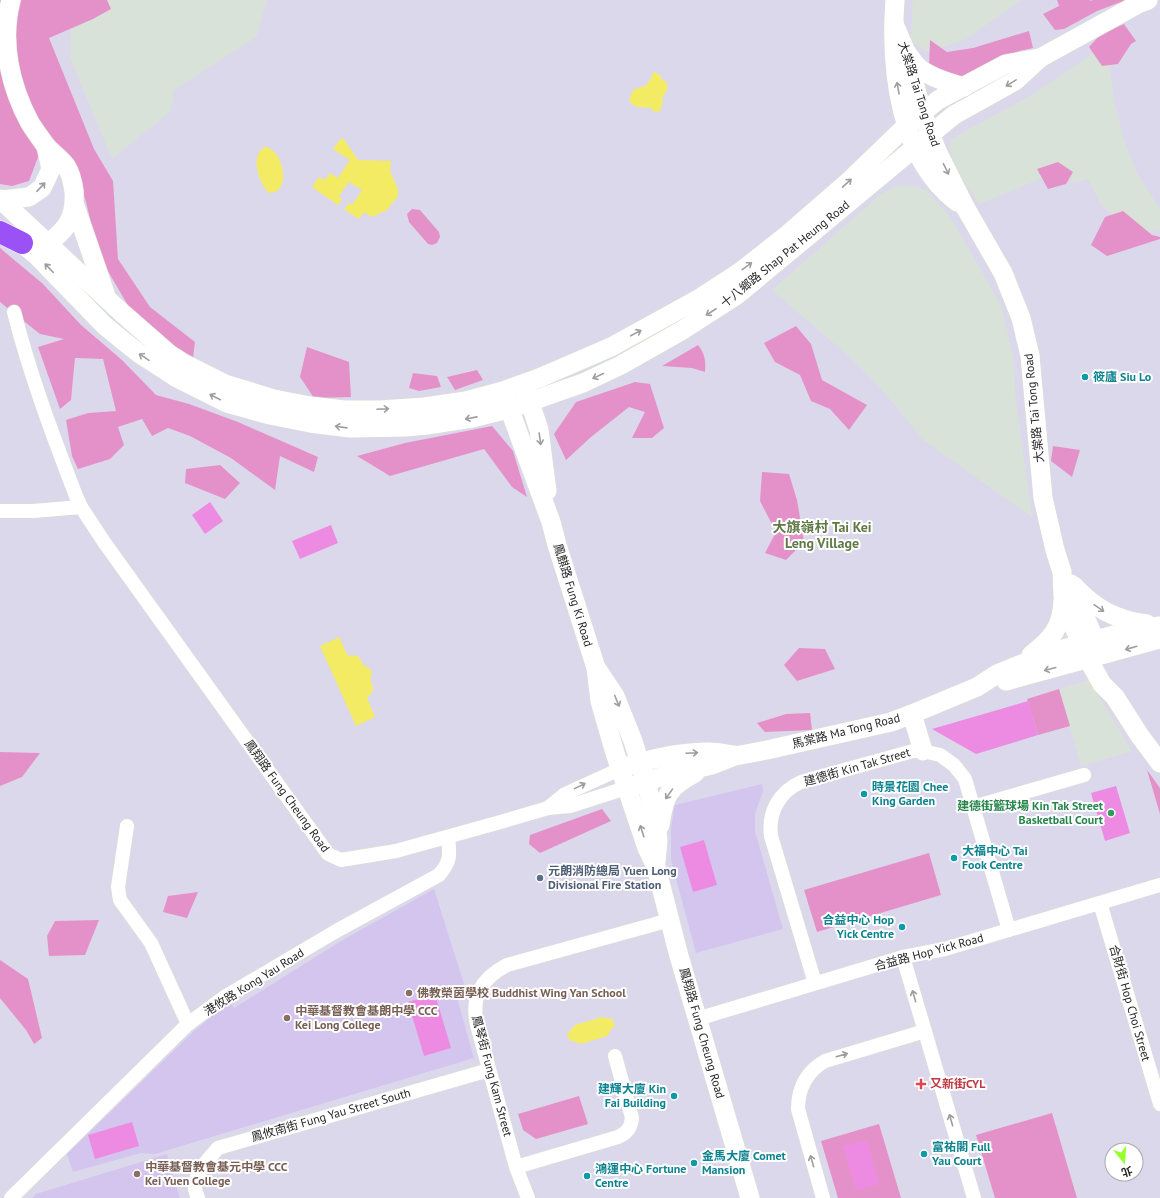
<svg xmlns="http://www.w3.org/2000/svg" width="1160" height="1198" font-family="'PT Sans','Noto Sans TC',sans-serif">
	<rect width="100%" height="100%" fill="#dcd8eb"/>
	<g fill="#d9e2d9">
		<polygon points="72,0 267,0 256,37 174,90 171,111 112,159 70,57"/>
		<polygon points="913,0 1022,0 966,39 928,52 911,42"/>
		<polygon points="1122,37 1124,58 1109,63 1114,102 1124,140 1138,175 1160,209 1160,230 1140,234 1102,206 1088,179 1075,183 1059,171 979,204 962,179 949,149 951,139 1037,92 1096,51"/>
		<polygon points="907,185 920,188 926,190 951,218 1001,305 1013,357 1016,402 1032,517 922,439 896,406 872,379 850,357 772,290 881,194 893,188"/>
		<polygon points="1089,680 1132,751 1081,766 1059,689"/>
	</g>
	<g fill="#d4c5ee">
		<polygon points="762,784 763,791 755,814 755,831 783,929 696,953 671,860 671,827 675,805"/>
		<polygon points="434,889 464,984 458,1001 474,1058 155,1154 141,1153 73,1172 67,1154 192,1033 229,1001 234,1008 341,941"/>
		<polygon points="167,1154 180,1198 32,1198 36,1194"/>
	</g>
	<g fill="#e591c9">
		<polygon points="0,0 107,0 111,9 93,19 49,38 94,149 113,181 118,259 150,307 195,342 193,358 171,348 136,319 99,256 86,202 74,168 40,152 29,181 12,186 0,184"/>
		<polygon points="1057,0 1090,0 1090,1 1093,0 1126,0 1097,11 1064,29 1055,30 1043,14 1059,6"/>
		<polygon points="1124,24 1136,41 1131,44 1118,64 1102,66 1089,47 1100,35"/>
		<polygon points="1029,31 1033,48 1019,51 964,78 929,66 930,40 947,52 973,48"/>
		<polygon points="1058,162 1073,172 1066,184 1048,189 1037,169"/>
		<polygon points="412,209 420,210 439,232 440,237 437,243 432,245 428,244 409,222 407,214"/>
		<polygon points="1123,211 1152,235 1160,237 1160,239 1107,256 1091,245 1105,217"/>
		<polygon points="0,248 43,284 81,325 122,360 156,395 189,404 238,422 318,457 314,472 280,456 275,490 231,458 190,436 168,428 152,436 142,419 118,427 124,445 110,459 78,469 72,456 66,420 88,413 116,411 103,359 75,358 71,400 60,409 38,347 64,339 40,334 0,302"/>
		<polygon points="796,326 811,344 822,380 867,405 849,430 830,409 811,401 800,375 775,362 764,343"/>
		<path d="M 698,345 C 705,354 706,361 705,372 L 692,368 L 662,366 Z"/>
		<polygon points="307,347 349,362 351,397 314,398 300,377"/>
		<polygon points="477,370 483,380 455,390 447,377"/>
		<polygon points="413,373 437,376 441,387 419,391 409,388"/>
		<polygon points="635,382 650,384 664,428 652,438 632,438 645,412 629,407 591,437 566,460 554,434 576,402"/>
		<polygon points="492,426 513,451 527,497 512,487 484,449 390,476 357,456 405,443"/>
		<polygon points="1053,446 1080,450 1072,477 1051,461"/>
		<polygon points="220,465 240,483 225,499 185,483 186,469"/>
		<polygon points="762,472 789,474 797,500 804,542 786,560 765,553 776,532 760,501"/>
		<polygon points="799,648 825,649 835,669 797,681 784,665"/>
		<polygon points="1059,689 1070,726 1038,735 1027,699"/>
		<polygon points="810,713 812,730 765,732 757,723 786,714"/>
		<polygon points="0,752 40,753 22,777 0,786"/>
		<polygon points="1147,770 1160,788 1160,814"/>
		<polygon points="602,809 611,821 540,853 529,844 530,835"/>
		<polygon points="929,853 941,895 817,932 804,890"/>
		<polygon points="198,892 187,918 163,912 168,896"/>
		<polygon points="99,920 85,955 49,956 47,936 55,921"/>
		<polygon points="0,960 28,979 42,1038 34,1044 26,1030 0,998"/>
		<polygon points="579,1096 588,1124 536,1139 523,1130 518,1114"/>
		<polygon points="1052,1113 1077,1198 995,1198 976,1135"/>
		<polygon points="879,1124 901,1198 838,1198 821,1141"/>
	</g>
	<g fill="#ed8be3">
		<polygon points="210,502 223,521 205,534 192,515"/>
		<polygon points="331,525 338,543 300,559 292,541"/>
		<polygon points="1028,701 1038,735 976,754 932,729"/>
		<polygon points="1116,786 1130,833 1105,841 1091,793"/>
		<polygon points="704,840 717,885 693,892 680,847"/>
		<polygon points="435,994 451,1048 424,1056 408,1002"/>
		<polygon points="132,1122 139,1146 95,1159 88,1135"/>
		<polygon points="867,1140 879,1184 856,1190 843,1146"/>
	</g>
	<g fill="#f3eb64">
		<path d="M 655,72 L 661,76 L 662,80 L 667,82 C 669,89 665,93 662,99 L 663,102 L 660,111 L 656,112 L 653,111 L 651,108 C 640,106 636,110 629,100 L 633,90 C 646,85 647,88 653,73 Z"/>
		<polygon points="343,138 358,160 391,161 390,171 398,189 398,196 387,210 372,217 364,212 359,219 344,209 349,203 352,205 362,190 349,182 339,196 342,199 338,205 312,187 319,177 325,180 330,173 338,178 350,160 333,149 339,141"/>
		<path d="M 265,147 C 284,149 292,194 269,193 C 259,184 249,155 265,147 Z"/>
		<path d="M 339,637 L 348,656 L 353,655 L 359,657 L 364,666 L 368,667 L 372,672 L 370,680 C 375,687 373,693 367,698 L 375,717 L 356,726 L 320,646 Z"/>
		<polygon points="602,1017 609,1019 612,1018 615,1027 612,1028 607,1036 581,1044 573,1041 570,1041 567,1033 570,1031 575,1025"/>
	</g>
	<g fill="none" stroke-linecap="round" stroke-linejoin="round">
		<defs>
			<g id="street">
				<path d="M 14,312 C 30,375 53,436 76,496 L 81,507 L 104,542 L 328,854 L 341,860 L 396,851 L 497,823 L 548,808 L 570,806 L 626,788"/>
				<polyline points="0,511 33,511 81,507"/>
				<polyline points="973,807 1084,775"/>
				<polyline points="548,808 565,794 620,769"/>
				<polyline points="127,826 118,887 120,900 151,943 188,1024"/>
				<polyline points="1100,903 1160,1104"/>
				<polyline points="903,957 974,1198"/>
				<path d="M 815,983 L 771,836 C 768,812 779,792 801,782 L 913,751 L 923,751 L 940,755 L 954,765 L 965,779 L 1009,930"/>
				<polyline points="697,1019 903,957 945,949 1160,885"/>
				<path d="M 516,1167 L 618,1137 C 627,1133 631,1128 632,1118 L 615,1056"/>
				<path d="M 11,1198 L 188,1024 L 226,996 L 338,930 L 439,875 C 451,861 450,855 448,837"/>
				<path d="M 198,1198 C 197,1195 195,1191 195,1188 C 194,1174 209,1158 218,1148 L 489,1070"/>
				<path d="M 528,1198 L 516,1167 L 477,1025 C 471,996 481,979 507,965 L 670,920"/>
				<path d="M 823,1198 L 798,1109 C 798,1088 806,1072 825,1061 L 925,1031"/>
			</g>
			<g id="secondary">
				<path d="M 11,0 C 0,42 10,86 30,123 C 35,131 41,139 46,146 C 52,153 60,158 66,166 C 70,172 73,184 74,192 C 76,224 62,232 39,251"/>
				<path d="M 895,0 C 890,68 899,158 957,202"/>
				<polyline points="894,24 906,52 922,112 937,151 965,207 1003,273 1021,318 1030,356 1043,498 1055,550 1062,572 1063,595 1068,614 1088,659 1102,684 1115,697 1140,736 1160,763"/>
				<path d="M 907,53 C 910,57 913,62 917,66 C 928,77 949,83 964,87"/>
				<polyline points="0,199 121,312 169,354 183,363 225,384 274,399 310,406 344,410 380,410 425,407 466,401 503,391 539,378 611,347 700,298 740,272 787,235 848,182 906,126 938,100 1006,64 1040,58"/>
				<polyline points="2,200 29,197 42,188 51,169 46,146"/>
				<polyline points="75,206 105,293"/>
				<polyline points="11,235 35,254 104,325 122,340 140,354 177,378 227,403 270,415 310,423 350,428 405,427 427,425 472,418 509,409 583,383 621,365 681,331 737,295 954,115 1015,81 1040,58 1140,3 1148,0"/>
				<polyline points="526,390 539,430 547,491"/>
				<polyline points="505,397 551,522 557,545 596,668 600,701 615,753 647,848 656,867 679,956 750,1198"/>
				<polyline points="1071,584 1099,650"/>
				<path d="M 1074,586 C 1095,609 1116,620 1147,624"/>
				<path d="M 1031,655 C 1052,639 1062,627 1063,600"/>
				<polyline points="597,669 615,696 633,741 646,782 655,817 658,840 656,862"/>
				<polyline points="1006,681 1160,639"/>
				<polyline points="912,714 923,751"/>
				<path d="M 628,766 C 654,758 681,752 709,752 C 717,752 726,754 734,755"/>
				<polyline points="626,788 667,775 712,765 735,756 767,750 891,722 912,714 977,687 997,674 1019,665 1056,651 1129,631 1160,626"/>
				<path d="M 660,825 C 664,796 668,787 695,773"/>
			</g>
			<polyline id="primary" points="0,232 22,243"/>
		</defs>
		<use href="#street" stroke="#d8e2cd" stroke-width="15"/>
		<use href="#secondary" stroke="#d8e2cd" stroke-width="20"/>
		<use href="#primary" stroke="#fff" stroke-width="23"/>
		<use href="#street" stroke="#fff" stroke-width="14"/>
		<use href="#secondary" stroke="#fff" stroke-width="19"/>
		<use href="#primary" stroke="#9a51f6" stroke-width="22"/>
	</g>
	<defs><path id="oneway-shaft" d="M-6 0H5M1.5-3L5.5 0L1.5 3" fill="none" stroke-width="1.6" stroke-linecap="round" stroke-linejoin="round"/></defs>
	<g stroke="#9e9e9e">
		<use href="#oneway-shaft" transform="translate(1011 83) rotate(149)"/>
		<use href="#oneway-shaft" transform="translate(898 88) rotate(-100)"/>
		<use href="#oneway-shaft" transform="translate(946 169) rotate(64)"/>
		<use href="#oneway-shaft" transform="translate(847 183) rotate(-43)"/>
		<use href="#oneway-shaft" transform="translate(41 187) rotate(-47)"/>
		<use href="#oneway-shaft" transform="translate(747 266) rotate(-36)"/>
		<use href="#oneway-shaft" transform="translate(49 268) rotate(-134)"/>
		<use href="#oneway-shaft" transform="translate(711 312) rotate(147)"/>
		<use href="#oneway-shaft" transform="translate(636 333) rotate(-28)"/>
		<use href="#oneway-shaft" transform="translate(144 357) rotate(-146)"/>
		<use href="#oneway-shaft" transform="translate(598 376) rotate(155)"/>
		<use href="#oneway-shaft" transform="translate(215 397) rotate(-153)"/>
		<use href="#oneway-shaft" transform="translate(383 409) rotate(-3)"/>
		<use href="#oneway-shaft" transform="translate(471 418) rotate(169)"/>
		<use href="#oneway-shaft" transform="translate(341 427) rotate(-172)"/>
		<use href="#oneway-shaft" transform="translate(540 439) rotate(82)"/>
		<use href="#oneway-shaft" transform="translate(1099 608) rotate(35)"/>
		<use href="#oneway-shaft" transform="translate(1131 648) rotate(164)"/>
		<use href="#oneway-shaft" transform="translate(1050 669) rotate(165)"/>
		<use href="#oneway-shaft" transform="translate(617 701) rotate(68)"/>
		<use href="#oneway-shaft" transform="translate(692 753) rotate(-3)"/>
		<use href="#oneway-shaft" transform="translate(580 786) rotate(-26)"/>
		<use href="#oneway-shaft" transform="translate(669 794) rotate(126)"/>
		<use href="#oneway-shaft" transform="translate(642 831) rotate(-108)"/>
		<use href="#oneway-shaft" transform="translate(914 996) rotate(-106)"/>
		<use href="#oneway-shaft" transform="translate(842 1055) rotate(-16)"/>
		<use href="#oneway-shaft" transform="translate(951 1120) rotate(-106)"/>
		<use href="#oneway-shaft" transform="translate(812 1161) rotate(-106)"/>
	</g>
	<g fill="#0f9aa8" stroke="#fff" stroke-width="1.5">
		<circle cx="1085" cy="377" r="4"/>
		<circle cx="864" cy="794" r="4"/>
		<circle cx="954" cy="858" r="4"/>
		<circle cx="902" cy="927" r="4"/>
		<circle cx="674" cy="1096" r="4"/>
		<circle cx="924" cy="1154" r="4"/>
		<circle cx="694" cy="1163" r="4"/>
		<circle cx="587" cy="1176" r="4"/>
	</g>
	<circle fill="#2e9e5b" stroke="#fff" stroke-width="1.5" cx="1111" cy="813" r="4"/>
	<circle fill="#5c6f8a" stroke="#fff" stroke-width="1.5" cx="540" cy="878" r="4"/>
	<g fill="#8d6e63" stroke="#fff" stroke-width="1.5">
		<circle cx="409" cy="993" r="4"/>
		<circle cx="287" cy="1018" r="4"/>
		<circle cx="137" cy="1174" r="4"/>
	</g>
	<path fill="#e0444e" stroke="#fff" stroke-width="1.5" d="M919 1078h4v4h4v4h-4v4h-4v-4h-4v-4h4z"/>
	<g text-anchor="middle" stroke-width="4" stroke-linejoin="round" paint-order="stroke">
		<g font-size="12" fill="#272727" stroke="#fff">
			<text transform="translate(919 94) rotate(72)" y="4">大棠路 Tai Tong Road</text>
			<text transform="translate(785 254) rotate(-39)" y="4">十八鄉路 Shap Pat Heung Road</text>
			<text transform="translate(1034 408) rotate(-96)" y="4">大棠路 Tai Tong Road</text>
			<text transform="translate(573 595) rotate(73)" y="4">鳳麒路 Fung Ki Road</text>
			<text transform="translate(846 731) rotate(-14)" y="4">馬棠路 Ma Tong Road</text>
			<text transform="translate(857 767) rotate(-16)" y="4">建德街 Kin Tak Street</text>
			<text transform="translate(287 796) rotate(54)" y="4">鳳翔路 Fung Cheung Road</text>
			<text transform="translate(929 952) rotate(-15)" y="4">合益路 Hop Yick Road</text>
			<text transform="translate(254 982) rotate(-32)" y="4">港攸路 Kong Yau Road</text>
			<text transform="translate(1130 1003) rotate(74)" y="4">合財街 Hop Choi Street</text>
			<text transform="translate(702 1033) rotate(74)" y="4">鳳翔路 Fung Cheung Road</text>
			<text transform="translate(492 1076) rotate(75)" y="4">鳳琴街 Fung Kam Street</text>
			<text transform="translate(331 1115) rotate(-16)" y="4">鳳攸南街 Fung Yau Street South</text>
		</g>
		<g font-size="12" font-weight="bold" fill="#0d838f" stroke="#fff" text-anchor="start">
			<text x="1093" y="381">筱廬 Siu Lo</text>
			<text x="872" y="791">時景花園 Chee<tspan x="872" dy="14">King Garden</tspan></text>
			<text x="962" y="855">大福中心 Tai<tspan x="962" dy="14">Fook Centre</tspan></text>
			<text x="894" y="924" text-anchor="end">合益中心 Hop<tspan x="894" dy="14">Yick Centre</tspan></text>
			<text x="666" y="1093" text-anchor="end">建輝大廈 Kin<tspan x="666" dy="14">Fai Building</tspan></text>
			<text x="932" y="1151">富祐閣 Full<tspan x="932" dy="14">Yau Court</tspan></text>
			<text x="702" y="1160">金馬大廈 Comet<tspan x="702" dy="14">Mansion</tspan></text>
			<text x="595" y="1173">鴻運中心 Fortune<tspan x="595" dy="14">Centre</tspan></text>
		</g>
		<g font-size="12" font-weight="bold" fill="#27864d" stroke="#fff" text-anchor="end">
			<text x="1103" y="810">建德街籃球場 Kin Tak Street<tspan x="1103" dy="14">Basketball Court</tspan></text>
		</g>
		<g font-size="12" font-weight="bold" fill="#4e5e75" stroke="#fff" text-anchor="start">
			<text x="548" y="875">元朗消防總局 Yuen Long<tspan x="548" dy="14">Divisional Fire Station</tspan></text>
		</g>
		<g font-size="12" font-weight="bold" fill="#785e54" stroke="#fff" text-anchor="start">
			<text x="417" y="997">佛教榮茵學校 Buddhist Wing Yan School</text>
			<text x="295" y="1015">中華基督教會基朗中學 CCC<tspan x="295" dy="14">Kei Long College</tspan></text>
			<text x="145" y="1171">中華基督教會基元中學 CCC<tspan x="145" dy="14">Kei Yuen College</tspan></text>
		</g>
		<g font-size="12" font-weight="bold" fill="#be3a42" stroke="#fff" text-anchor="start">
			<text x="930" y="1088">又新街CYL</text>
		</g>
		<g font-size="14" font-weight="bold" fill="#607946" stroke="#fff">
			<text x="822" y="532">大旗嶺村 Tai Kei<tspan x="822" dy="16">Leng Village</tspan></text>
		</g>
	</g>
	<g transform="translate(1124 1162) rotate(163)"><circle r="19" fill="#ffffff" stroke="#a9a9a9"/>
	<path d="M0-3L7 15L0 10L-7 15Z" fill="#9aff30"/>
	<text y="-6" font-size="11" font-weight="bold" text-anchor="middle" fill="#272727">北</text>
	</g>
</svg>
